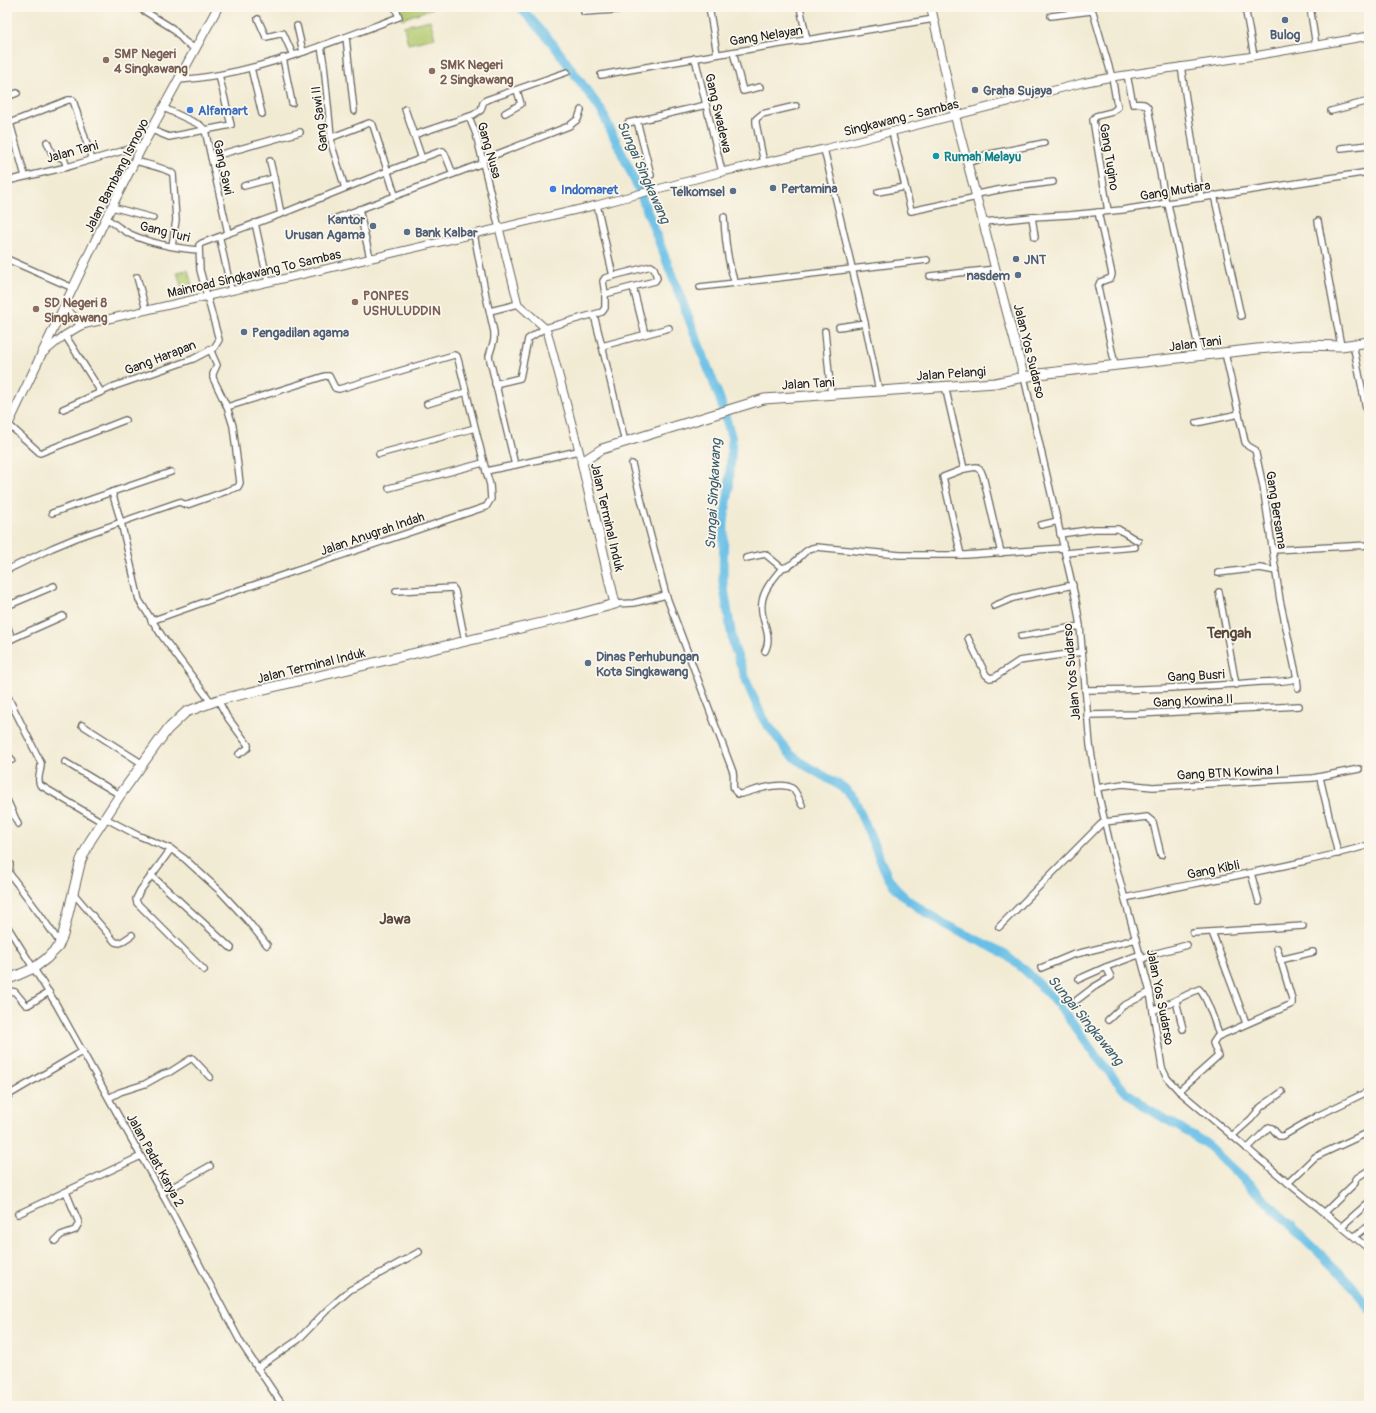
<svg xmlns="http://www.w3.org/2000/svg" width="1376" height="1413" font-family="Pangolin,sans-serif">
	<rect width="100%" height="100%" fill="#fbf7ec"/>
	<filter id="ink" filterUnits="userSpaceOnUse"><feTurbulence type="fractalNoise" baseFrequency=".025" numOctaves="2"/><feDisplacementMap in="SourceGraphic" scale="8" xChannelSelector="R" yChannelSelector="G"/><feConvolveMatrix kernelMatrix="1 2 1 2 8 2 1 2 1" color-interpolation-filters="sRGB"/></filter>
	<filter id="wash" filterUnits="userSpaceOnUse"><feTurbulence type="fractalNoise" baseFrequency=".012" numOctaves="4" result="noise"/><feDisplacementMap in="SourceGraphic" scale="16" xChannelSelector="R" yChannelSelector="G"/><feGaussianBlur stdDeviation="0.9" result="paint"/><feColorMatrix in="noise" values="0 0 0 0 0 0 0 0 0 0 0 0 0 0 0 0 0 1.4 0 .05"/><feComposite in="paint" operator="in"/></filter>
	<g filter="url(#wash)">
		<rect width="100%" height="100%" fill="#f2ebd4"/>
		<g fill="#b2ca6f" stroke="#677346">
			<polygon points="398,7 436,7 402,19"/>
			<polygon points="430,20 435,38 408,44 404,26"/>
			<polygon points="188,270 194,293 184,296 177,272"/>
		</g>
		<g fill="none" stroke-linecap="round" stroke-linejoin="round">
			<g stroke="#69bfe6" stroke-width="1.5">
				<polyline points="26,173 74,161"/>
				<polyline points="7,178 22,174"/>
			</g>
			<polyline stroke="#69bfe6" stroke-width="9" points="520,7 553,44 601,110 637,185 720,399 732,439 729,490 724,521 723,582 733,644 750,690 763,719 789,753 805,765 844,788 854,798 881,862 888,877 896,889 908,900 922,910 948,926 1004,953 1027,972 1058,1004 1096,1056 1124,1090 1147,1108 1204,1142 1259,1194 1352,1285 1369,1310"/>
		</g>
	</g>
	<g filter="url(#ink)">
		<g fill="none" stroke-linecap="round" stroke-linejoin="round">
			<defs>
				<g id="minor">
					<polyline points="138,7 172,28 184,41 195,49"/>
					<polyline points="709,7 717,54"/>
					<polyline points="800,7 807,40"/>
					<polyline points="1245,7 1254,56"/>
					<polyline points="1310,7 1316,46"/>
					<polyline points="584,12 615,10 630,7"/>
					<polyline points="1051,16 1091,11 1093,12 1112,77 1116,100 1118,107 1112,112 1096,116 1093,120 1108,211"/>
					<polyline points="258,19 266,37 283,33 293,55"/>
					<polyline points="297,26 303,52"/>
					<polyline points="346,37 354,111"/>
					<polyline points="321,46 324,65 332,146 345,188"/>
					<polyline points="733,52 743,91 760,87"/>
					<polyline points="283,58 292,103"/>
					<polyline points="695,58 722,172"/>
					<polyline points="1181,66 1201,198"/>
					<polyline points="251,68 262,114"/>
					<polyline points="601,75 720,54 934,19"/>
					<path d="M 1127,75 L 1133,104 C 1139,104 1145,102 1148,108 L 1166,204"/>
					<path d="M 179,80 C 253,75 329,43 399,17 L 395,7"/>
					<polyline points="7,97 17,93"/>
					<polyline points="164,108 200,125 205,130 231,125 219,75"/>
					<polyline points="405,109 422,159"/>
					<polyline points="1331,111 1369,101"/>
					<polyline points="505,113 521,104 517,90"/>
					<polyline points="469,117 476,134 499,228"/>
					<polyline points="10,123 25,176"/>
					<polyline points="628,123 637,121"/>
					<polyline points="7,124 68,100 73,100 92,160"/>
					<polyline points="152,130 169,137 205,130 228,233"/>
					<polyline points="892,132 911,211 977,197"/>
					<polyline points="414,135 473,115 481,110 483,103 486,100 567,72"/>
					<polyline points="330,138 369,123 373,125 395,195"/>
					<polyline points="47,142 52,154 64,159 67,167"/>
					<polyline points="1341,148 1369,145"/>
					<polyline points="824,149 865,323 879,391"/>
					<polyline points="211,157 300,132"/>
					<polyline points="482,160 569,126 578,119 581,110"/>
					<path d="M 136,161 C 145,164 167,168 173,174 L 176,220 L 172,246"/>
					<polyline points="270,161 274,178"/>
					<polyline points="968,162 977,160 985,155 1044,143"/>
					<polyline points="764,163 756,123 756,119 762,114 796,106"/>
					<polyline points="651,175 637,121 706,105"/>
					<polyline points="7,181 67,167 143,145"/>
					<polyline points="244,186 274,178 281,214"/>
					<polyline points="878,192 905,187"/>
					<polyline points="977,194 1008,188 1053,182"/>
					<polyline points="1214,195 1241,316"/>
					<polyline points="1168,204 1200,356"/>
					<polyline points="597,205 613,276"/>
					<polyline points="112,207 153,218"/>
					<polyline points="359,209 370,258"/>
					<polyline points="1098,212 1112,274 1111,278 1100,282 1098,287 1115,365"/>
					<path d="M 724,217 C 725,240 727,261 735,283 L 927,260"/>
					<polyline points="1032,217 1035,237"/>
					<path d="M 106,218 C 115,224 123,231 132,235 C 153,244 176,248 198,250"/>
					<polyline points="331,220 483,163"/>
					<polyline points="1318,221 1341,346"/>
					<polyline points="984,222 1032,217 1069,215 1122,210 1369,172"/>
					<polyline points="255,223 268,282"/>
					<polyline points="474,234 486,296 494,332 494,340 489,356 515,465 578,451"/>
					<polyline points="220,239 231,290"/>
					<polyline points="7,259 73,288"/>
					<polyline points="930,276 996,269"/>
					<polyline points="137,277 146,310"/>
					<polyline points="633,287 645,334"/>
					<polyline points="700,287 735,283"/>
					<polyline points="490,311 518,304"/>
					<polyline points="594,315 602,346 669,328"/>
					<polyline points="839,327 865,323"/>
					<polyline points="825,331 831,395"/>
					<polyline points="65,335 101,392"/>
					<polyline points="1353,344 1369,423"/>
					<polyline points="602,346 625,442"/>
					<polyline points="1225,353 1245,442 1248,446 1255,450 1256,454 1263,486 1280,600 1297,678"/>
					<polyline points="1024,377 1076,601 1080,626 1090,745 1097,788 1109,840 1150,992 1162,1068 1167,1078 1179,1091 1288,1183 1369,1249"/>
					<polyline points="495,384 520,378 528,339 545,328 602,312 605,308 605,294 655,281 657,278 654,268 651,266 605,278 603,281 605,294"/>
					<polyline points="945,386 964,469"/>
					<polyline points="427,404 466,392"/>
					<polyline points="227,407 325,376 329,376 335,388 339,389 454,355 457,356 459,363 486,471 515,465"/>
					<polyline points="63,409 115,386 193,359 214,348 219,340 200,270 199,245 202,243 281,214 388,171 441,151 443,151 445,154 453,174"/>
					<polyline points="1196,423 1239,414"/>
					<polyline points="8,424 40,453 125,420"/>
					<polyline points="379,454 475,428"/>
					<polyline points="632,464 666,595"/>
					<polyline points="389,488 483,463"/>
					<polyline points="112,492 171,472"/>
					<polyline points="52,513 112,492 121,522 139,600 162,636 211,702"/>
					<polyline points="1041,525 1058,521"/>
					<polyline points="1060,534 1095,529 1118,529 1138,541"/>
					<polyline points="1273,550 1369,545"/>
					<polyline points="1065,553 1135,547"/>
					<polyline points="961,555 943,477 964,469 976,467 981,471 983,476 1001,553"/>
					<path d="M 746,558 L 765,554 L 782,568 C 799,565 801,549 816,547 L 900,555 L 965,555 L 1064,548"/>
					<polyline points="7,570 52,548 76,538 179,502 187,505 238,487 240,483 233,426 227,407 213,378 213,374 217,365 210,349"/>
					<polyline points="1218,573 1260,568 1276,571"/>
					<polyline points="396,591 453,588 455,591 465,641"/>
					<polyline points="1219,592 1236,685"/>
					<polyline points="230,593 482,508 486,507 491,499 490,485 486,471"/>
					<path d="M 615,604 L 634,603 L 666,595 L 733,772 C 735,781 730,788 738,794 L 741,794 C 753,791 783,780 793,789 C 797,793 799,800 802,805"/>
					<polyline points="7,606 54,586"/>
					<polyline points="994,606 1013,598 1073,585"/>
					<polyline points="151,621 227,594"/>
					<polyline points="7,625 12,639"/>
					<polyline points="1021,636 1080,626"/>
					<polyline points="968,638 986,675 990,678 995,677 1019,661 1082,652"/>
					<polyline points="7,641 63,616"/>
					<path d="M 765,651 C 774,634 759,620 762,603 C 763,590 774,578 782,568"/>
					<path d="M 1085,690 C 1143,690 1202,687 1260,682 C 1270,682 1289,682 1297,678 L 1298,688"/>
					<path d="M 7,695 L 41,763 C 42,771 36,777 40,785 L 102,822"/>
					<polyline points="218,700 226,715"/>
					<polyline points="1087,715 1137,714 1299,706"/>
					<polyline points="228,718 248,745 248,748 239,754"/>
					<polyline points="82,725 143,764"/>
					<polyline points="7,753 12,760"/>
					<polyline points="65,762 120,795"/>
					<polyline points="1320,778 1338,854"/>
					<polyline points="1097,788 1123,784 1153,787 1313,778 1359,769"/>
					<polyline points="7,800 18,824"/>
					<polyline points="105,818 137,835 171,849 185,859 220,891 247,920 267,945"/>
					<polyline points="171,849 140,891 136,899 137,903 204,970"/>
					<polyline points="10,864 9,873 39,913 60,943"/>
					<polyline points="1251,873 1259,902"/>
					<polyline points="151,875 231,948"/>
					<polyline points="74,894 115,942 120,943 132,935"/>
					<path d="M 1125,898 C 1206,880 1289,868 1369,845"/>
					<polyline points="7,926 56,1004 166,1201 241,1343 283,1406"/>
					<polyline points="999,927 1100,825 1104,822 1147,817 1153,822 1161,855"/>
					<polyline points="1212,932 1246,1023"/>
					<polyline points="1193,933 1303,926"/>
					<polyline points="1142,959 1157,953 1187,945"/>
					<polyline points="1280,960 1313,952"/>
					<polyline points="1041,968 1072,955 1136,939"/>
					<polyline points="1079,979 1106,967 1141,954"/>
					<polyline points="10,991 15,992 26,1005 28,1005 49,992"/>
					<polyline points="1077,1000 1094,987 1111,977 1106,967"/>
					<polyline points="1176,1001 1183,1029"/>
					<path d="M 1153,1011 L 1199,989 C 1206,995 1216,1025 1219,1035"/>
					<polyline points="1108,1020 1123,1006 1150,992"/>
					<polyline points="1179,1091 1216,1058 1218,1056 1213,1043 1217,1037 1292,1004 1292,999 1277,948"/>
					<polyline points="7,1096 83,1051"/>
					<polyline points="109,1098 120,1092 145,1084 163,1074 170,1072 192,1058 210,1077"/>
					<polyline points="1232,1136 1251,1119 1261,1107 1282,1092"/>
					<polyline points="1247,1149 1269,1127 1272,1128 1279,1136 1283,1136 1317,1116 1369,1091"/>
					<polyline points="1288,1183 1315,1157 1369,1132"/>
					<polyline points="162,1193 210,1166"/>
					<polyline points="1325,1212 1355,1183 1355,1179 1369,1170"/>
					<polyline points="18,1214 141,1156"/>
					<polyline points="1342,1226 1369,1202"/>
					<polyline points="1355,1236 1369,1226"/>
					<polyline points="55,1241 61,1235 75,1230 79,1223 66,1192"/>
					<polyline points="257,1368 298,1340 326,1311 350,1290 419,1252"/>
				</g>
				<g id="tertiary">
					<polyline points="499,228 518,304 545,328 548,334 582,462"/>
					<polyline points="42,354 65,335 82,325 317,271 597,205 722,172 824,149 1082,83 1112,77 1254,56 1369,36"/>
				</g>
				<g id="primary">
					<polyline points="931,7 955,116 1024,377"/>
					<polyline points="64,308 82,325"/>
					<polyline points="7,427 106,218 143,145 218,7"/>
				</g>
				<polyline id="trunk" points="7,980 34,968 46,959 58,947 63,935 81,860 90,841 120,795 167,730 186,712 218,700 567,617 615,604 582,462 602,449 764,399 995,383 1039,374 1257,349 1306,345 1341,346 1369,342"/>
			</defs>
			<use href="#minor" stroke="#67645c" stroke-width="8"/>
			<use href="#tertiary" stroke="#67645c" stroke-width="9"/>
			<use href="#primary" stroke="#67645c" stroke-width="10"/>
			<use href="#trunk" stroke="#67645c" stroke-width="11"/>
			<use href="#minor" stroke="#fff" stroke-width="5.5"/>
			<use href="#tertiary" stroke="#fff" stroke-width="7"/>
			<use href="#primary" stroke="#fff" stroke-width="8"/>
			<use href="#trunk" stroke="#fff" stroke-width="9"/>
		</g>
	</g>
	<g fill="#5c6f8a" stroke="#fbf7ec" stroke-width="1.5">
		<circle cx="1285" cy="20" r="4"/>
		<circle cx="975" cy="90" r="4"/>
		<circle cx="773" cy="188" r="4"/>
		<circle cx="733" cy="191" r="4"/>
		<circle cx="373" cy="226" r="4"/>
		<circle cx="407" cy="232" r="4"/>
		<circle cx="1016" cy="259" r="4"/>
		<circle cx="1018" cy="275" r="4"/>
		<circle cx="244" cy="332" r="4"/>
		<circle cx="588" cy="663" r="4"/>
	</g>
	<g fill="#8d6e63" stroke="#fbf7ec" stroke-width="1.5">
		<circle cx="106" cy="60" r="4"/>
		<circle cx="432" cy="71" r="4"/>
		<circle cx="355" cy="302" r="4"/>
		<circle cx="36" cy="309" r="4"/>
	</g>
	<g fill="#3f7fe0" stroke="#fbf7ec" stroke-width="1.5">
		<circle cx="190" cy="110" r="4"/>
		<circle cx="553" cy="189" r="4"/>
	</g>
	<circle fill="#0f9aa8" stroke="#fbf7ec" stroke-width="1.5" cx="936" cy="156" r="4"/>
	<g text-anchor="middle" stroke-width="3.5" stroke-linejoin="round" paint-order="stroke">
		<g font-size="13" font-weight="bold" fill="#4e5e75" stroke="#fbf7ec" text-anchor="start">
			<text x="1285" y="39" text-anchor="middle">Bulog</text>
			<text x="983" y="95">Graha Sujaya</text>
			<text x="781" y="193">Pertamina</text>
			<text x="725" y="196" text-anchor="end">Telkomsel</text>
			<text x="365" y="224" text-anchor="end">Kantor<tspan x="365" dy="15">Urusan Agama</tspan></text>
			<text x="415" y="237">Bank Kalbar</text>
			<text x="1024" y="264">JNT</text>
			<text x="1010" y="280" text-anchor="end">nasdem</text>
			<text x="252" y="337">Pengadilan agama</text>
			<text x="596" y="661">Dinas Perhubungan<tspan x="596" dy="15">Kota Singkawang</tspan></text>
		</g>
		<g font-size="13" fill="#1c1c1c" stroke="#fbf7ec">
			<text transform="translate(766 35) rotate(-9)" y="5">Gang Nelayan</text>
			<text transform="translate(719 113) rotate(77)" y="5">Gang Swadewa</text>
			<text transform="translate(901 117) rotate(-14)" y="5">Singkawang - Sambas</text>
			<text transform="translate(319 119) rotate(-97)" y="5">Gang Sawi II</text>
			<text transform="translate(490 150) rotate(74)" y="5">Gang Nusa</text>
			<text transform="translate(72 151) rotate(-15)" y="5">Jalan Tani</text>
			<text transform="translate(1110 157) rotate(81)" y="5">Gang Tugino</text>
			<text transform="translate(224 167) rotate(78)" y="5">Gang Sawi</text>
			<text transform="translate(116 175) rotate(-63)" y="5">Jalan Bambang Ismoyo</text>
			<text transform="translate(1175 190) rotate(-9)" y="5">Gang Mutiara</text>
			<text transform="translate(165 231) rotate(14)" y="5">Gang Turi</text>
			<text transform="translate(254 273) rotate(-13)" y="5">Mainroad Singkawang To Sambas</text>
			<text transform="translate(1195 343) rotate(-7)" y="5">Jalan Tani</text>
			<text transform="translate(1030 351) rotate(76)" y="5">Jalan Yos Sudarso</text>
			<text transform="translate(160 357) rotate(-21)" y="5">Gang Harapan</text>
			<text transform="translate(951 373) rotate(-4)" y="5">Jalan Pelangi</text>
			<text transform="translate(808 383) rotate(-3)" y="5">Jalan Tani</text>
			<text transform="translate(1277 510) rotate(81)" y="5">Gang Bersama</text>
			<text transform="translate(608 517) rotate(77)" y="5">Jalan Terminal Induk</text>
			<text transform="translate(372 533) rotate(-19)" y="5">Jalan Anugrah Indah</text>
			<text transform="translate(311 665) rotate(-14)" y="5">Jalan Terminal Induk</text>
			<text transform="translate(1071 672) rotate(-95)" y="5">Jalan Yos Sudarso</text>
			<text transform="translate(1196 675) rotate(-3)" y="5">Gang Busri</text>
			<text transform="translate(1193 700) rotate(-3)" y="5">Gang Kowina II</text>
			<text transform="translate(1228 772) rotate(-3)" y="5">Gang BTN Kowina I</text>
			<text transform="translate(1213 869) rotate(-11)" y="5">Gang Kibli</text>
			<text transform="translate(1161 997) rotate(79)" y="5">Jalan Yos Sudarso</text>
			<text transform="translate(156 1160) rotate(61)" y="5">Jalan Padat Karya 2</text>
		</g>
		<g font-size="13" font-weight="bold" fill="#785e54" stroke="#fbf7ec" text-anchor="start">
			<text x="114" y="58">SMP Negeri<tspan x="114" dy="15">4 Singkawang</tspan></text>
			<text x="440" y="69">SMK Negeri<tspan x="440" dy="15">2 Singkawang</tspan></text>
			<text x="363" y="300">PONPES<tspan x="363" dy="15">USHULUDDIN</tspan></text>
			<text x="44" y="307">SD Negeri 8<tspan x="44" dy="15">Singkawang</tspan></text>
		</g>
		<g font-size="13" font-weight="bold" fill="#366cbe" stroke="#fbf7ec" text-anchor="start">
			<text x="198" y="115">Alfamart</text>
			<text x="561" y="194">Indomaret</text>
		</g>
		<g font-size="13" font-weight="bold" fill="#0d838f" stroke="#fbf7ec" text-anchor="start">
			<text x="944" y="161">Rumah Melayu</text>
		</g>
		<g font-size="14" font-style="italic" fill="#3b5d6d" stroke="#fbf7ec">
			<text transform="translate(644 172) rotate(66)" y="5">Sungai Singkawang</text>
			<text transform="translate(713 494) rotate(-87)" y="5">Sungai Singkawang</text>
			<text transform="translate(1086 1020) rotate(51)" y="5">Sungai Singkawang</text>
		</g>
		<g font-size="15" font-weight="bold" fill="#5b473a" stroke="#fbf7ec">
			<text x="1229" y="638">Tengah</text>
			<text x="395" y="924">Jawa</text>
		</g>
	</g>
	<rect width="1376" height="1413" fill="none" stroke="#fbf7ec" stroke-width="24"/>
</svg>
